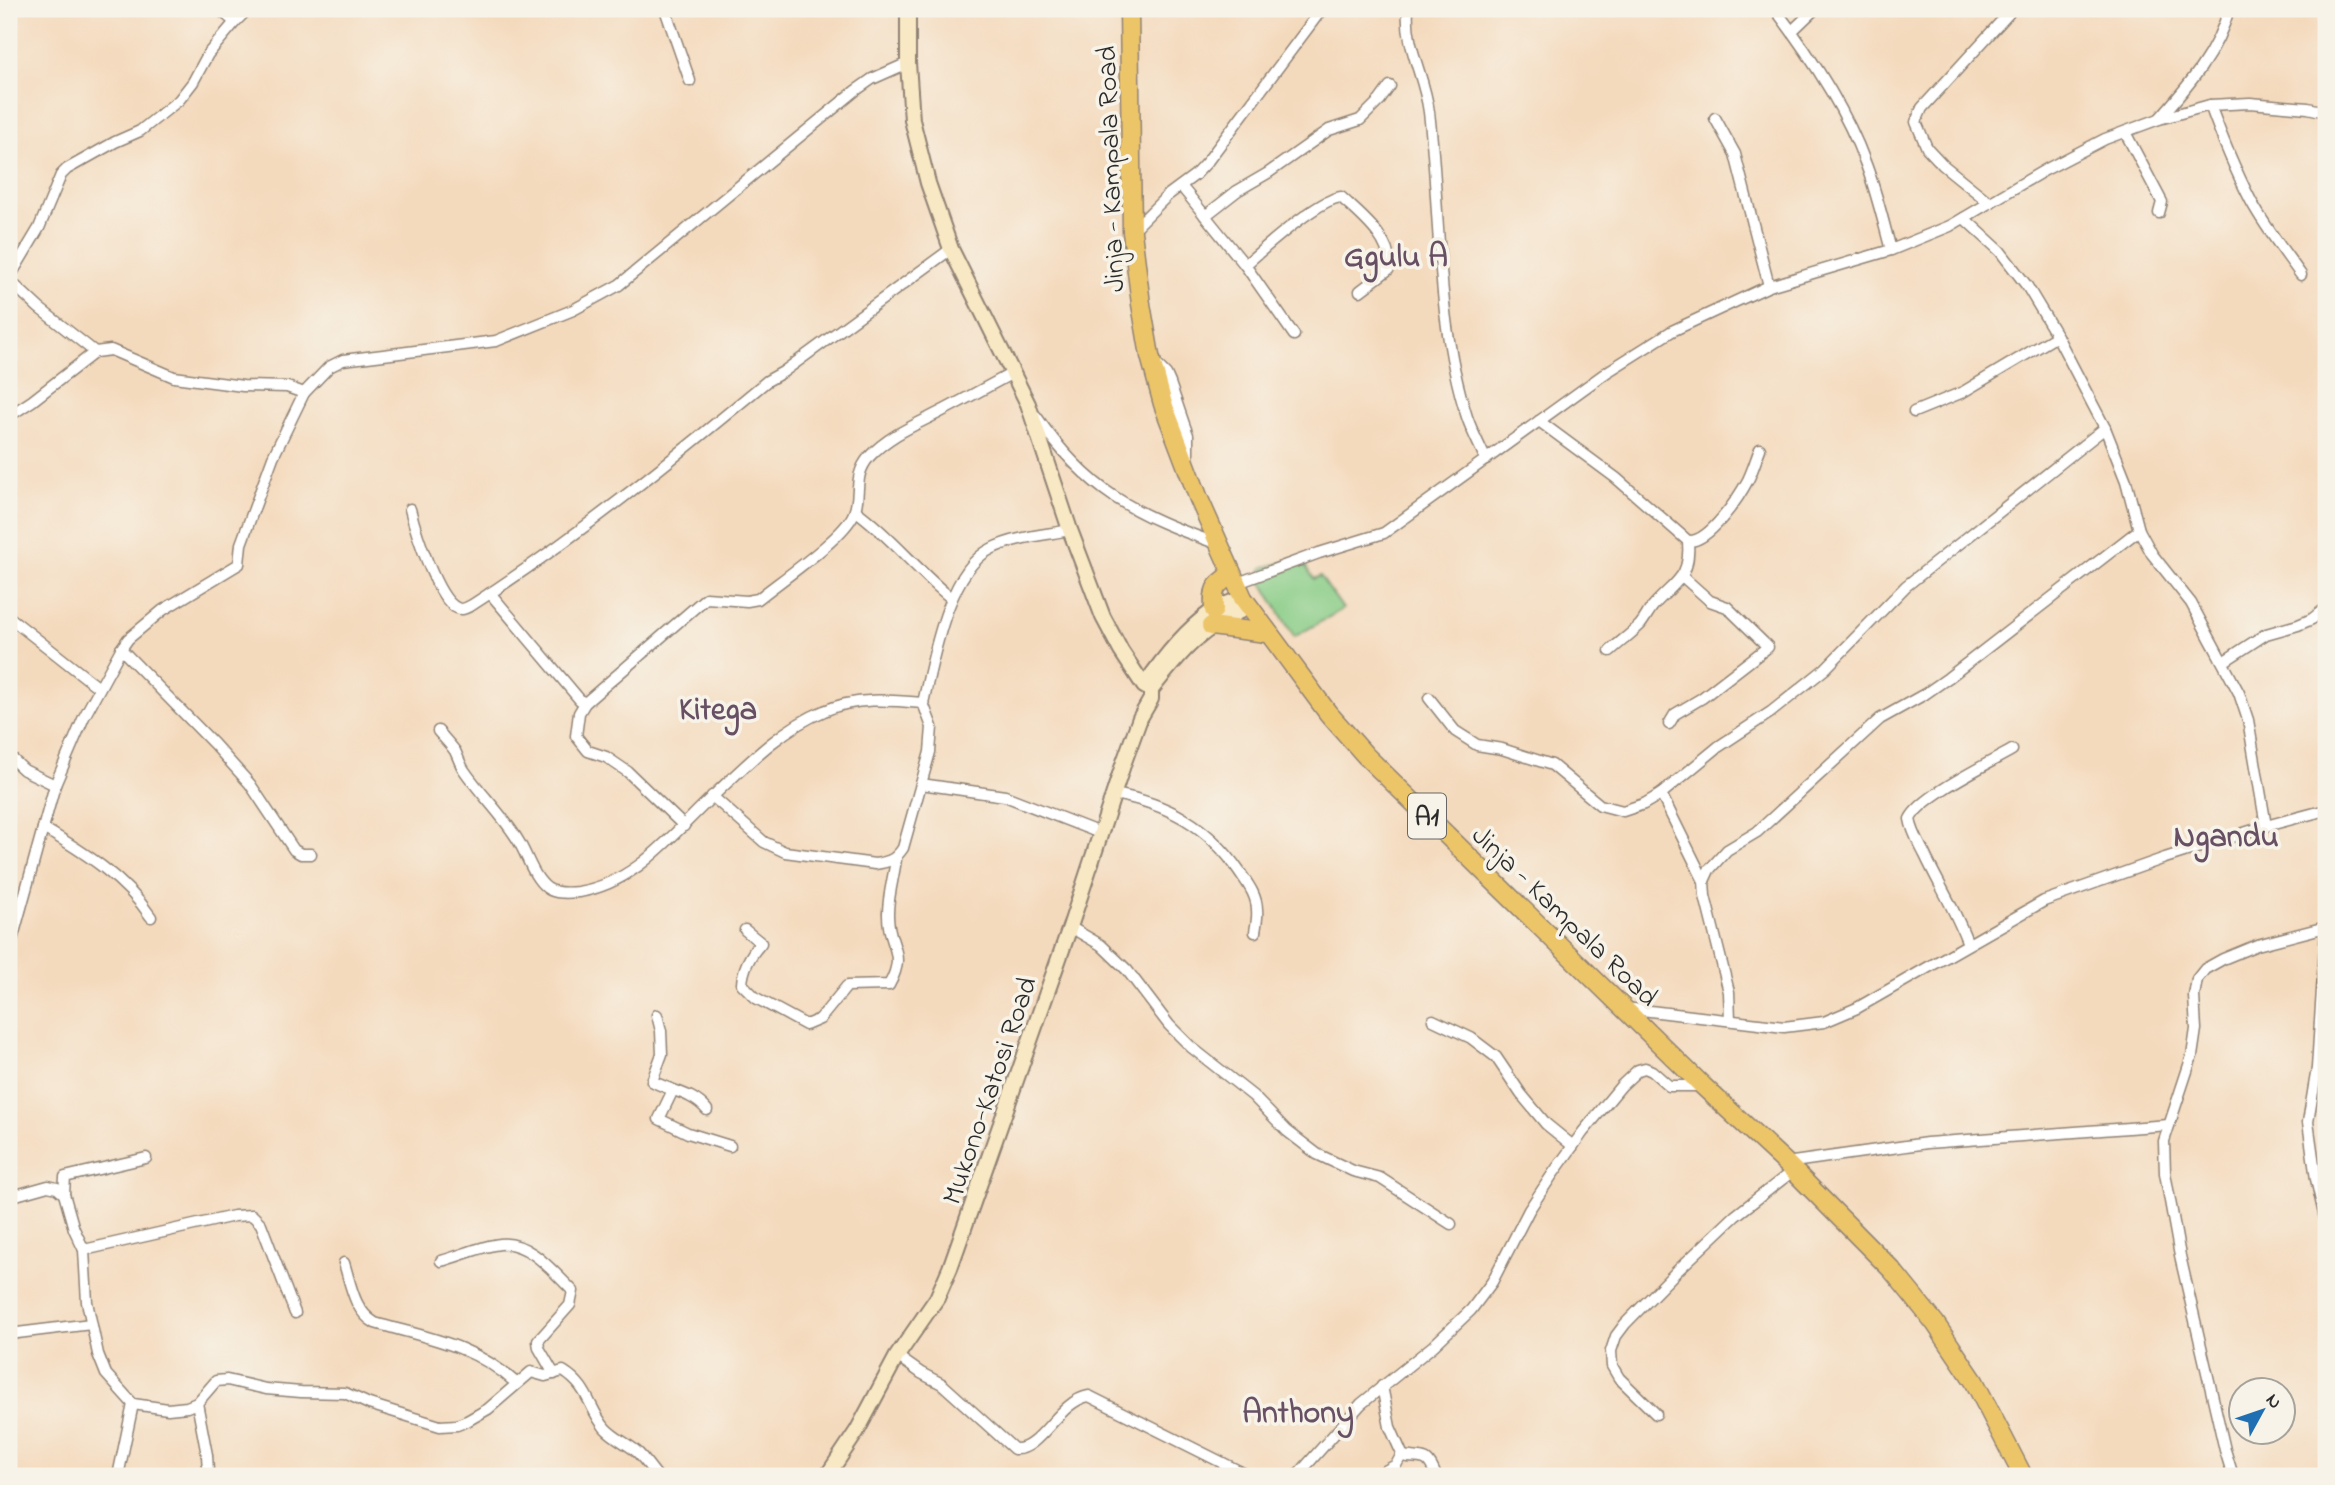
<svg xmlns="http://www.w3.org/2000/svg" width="2335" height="1485" font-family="'Indie Flower',sans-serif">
	<rect width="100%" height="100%" fill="#f7f3e8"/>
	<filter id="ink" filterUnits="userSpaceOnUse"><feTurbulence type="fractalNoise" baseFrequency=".0143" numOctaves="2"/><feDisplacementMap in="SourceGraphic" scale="14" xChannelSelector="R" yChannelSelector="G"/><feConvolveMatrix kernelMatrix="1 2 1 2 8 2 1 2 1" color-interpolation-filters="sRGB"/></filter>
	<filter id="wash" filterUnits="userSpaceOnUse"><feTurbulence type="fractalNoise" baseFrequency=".00686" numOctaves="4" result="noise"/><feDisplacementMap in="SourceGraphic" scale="28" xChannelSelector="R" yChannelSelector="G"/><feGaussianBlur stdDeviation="1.57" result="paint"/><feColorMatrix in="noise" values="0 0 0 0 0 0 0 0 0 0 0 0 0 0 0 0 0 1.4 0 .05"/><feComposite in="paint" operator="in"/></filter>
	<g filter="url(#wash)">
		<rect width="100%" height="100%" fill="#f4dabd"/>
		<polygon fill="#88cc86" stroke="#5a7c58" stroke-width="2" points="1301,559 1314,579 1320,576 1343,609 1294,637 1260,579 1262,569 1265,567"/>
	</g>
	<g filter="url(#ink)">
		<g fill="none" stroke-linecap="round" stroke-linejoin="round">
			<defs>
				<g id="street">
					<polyline points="665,9 690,81"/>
					<path d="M 1408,9 C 1405,47 1424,74 1429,112 C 1441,212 1435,319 1467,417 C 1472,432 1480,446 1486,460"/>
					<path d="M 1775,9 C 1810,55 1845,107 1865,162 C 1876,190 1883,221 1891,250"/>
					<polyline points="235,22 248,9"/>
					<polyline points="1792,31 1815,9"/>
					<path d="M 2210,105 C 2222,138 2235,170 2251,201 C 2265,227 2284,251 2301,275"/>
					<polyline points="1715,118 1735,154 1769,286"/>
					<path d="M 2159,119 C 2189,85 2217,53 2229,9"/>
					<polyline points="2125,132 2162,202 2159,213"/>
					<path d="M 1181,186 L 1245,265 C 1263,249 1319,199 1341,197 C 1360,215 1393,239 1389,269 L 1360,291"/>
					<polyline points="1990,203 1943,165 1927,148 1916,122 1922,108 2009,13"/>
					<polyline points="1205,216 1237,191 1268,173 1329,130 1360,120 1380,100 1390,86"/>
					<polyline points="1964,218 2000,251 2027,286 2057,336 2105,428 2126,481 2139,530 2152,554 2191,603 2239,693 2248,720 2266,826"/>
					<polyline points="1132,231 1168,195 1195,175 1207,162 1322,9"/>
					<polyline points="1245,265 1294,335"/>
					<polyline points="9,274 14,270 39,228 61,175 67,169 115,142 140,131 179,100 193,82 208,54 235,22 219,9"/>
					<polyline points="9,280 39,308 95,352 111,350 174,377 243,386 287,387 304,393"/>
					<polyline points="1156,364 1166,374 1170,383 1184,424 1188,435 1188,457"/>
					<polyline points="1914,412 1963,392 2057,336"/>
					<polyline points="9,416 32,401 95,352"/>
					<path d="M 1036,416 C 1088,492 1134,514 1218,544"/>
					<path d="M 1539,421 L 1616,478 L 1688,541 C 1709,543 1739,497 1748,480 C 1753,470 1756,459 1760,449"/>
					<path d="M 410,509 C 415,529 437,600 457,608 C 463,611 467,607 472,605 C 576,538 672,460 767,381 L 783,372 L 951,249"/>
					<path d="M 856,511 C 891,536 917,571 951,598"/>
					<polyline points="1235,584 1319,553 1384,533 1607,372 1672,331 1769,286 1891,250 1950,226 2045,170 2105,139 2159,119 2210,105 2250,103 2308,108 2326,112"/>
					<polyline points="490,593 580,700 585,703"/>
					<polyline points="9,617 99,688"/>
					<polyline points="121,649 214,744 250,784 294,850 301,854 311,854"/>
					<path d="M 1610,651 C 1620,642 1631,634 1640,625 C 1645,619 1648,612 1653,606 C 1675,581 1691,579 1688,541"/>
					<polyline points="2223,662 2266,634 2298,625 2312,619 2326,608"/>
					<polyline points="1429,698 1455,731 1477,745 1502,749 1552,765 1600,805 1623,811 1644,804 1661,794 1718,747 1771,712 1825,669 1906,586 2105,428"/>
					<polyline points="1669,724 1675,714 1702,698 1768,647 1727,607 1710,601 1682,576"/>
					<path d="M 438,731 C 443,737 450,744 455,751 C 458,757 460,764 464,770 C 481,795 504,816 519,842 C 528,857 533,877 547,888 C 555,894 568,893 578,892 C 637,883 673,833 714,795 C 746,765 782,728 824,711 C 855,697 890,700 923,703 C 933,660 948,570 991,549 C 1014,537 1045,535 1070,530"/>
					<polyline points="9,756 24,770 55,785"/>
					<polyline points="921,784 1005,796 1100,833"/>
					<path d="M 1113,794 C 1167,803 1208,826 1239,871 C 1247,883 1257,895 1257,910 C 1258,917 1256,925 1255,932"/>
					<polyline points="1661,794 1704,881"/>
					<path d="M 712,796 L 764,842 L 785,852 L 875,864 C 889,862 895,860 903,848 L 930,752 L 932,727 L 923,703"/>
					<path d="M 684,826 L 628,772 L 606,757 L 588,751 L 576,736 L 579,713 L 585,703 L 706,598 L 747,601 L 758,599 C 780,581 845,537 854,513 C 862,494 852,477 869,457 C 890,434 920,423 946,409 C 969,397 990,385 1013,373"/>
					<path d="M 43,828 C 84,852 125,878 151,917"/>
					<polyline points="1070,927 1101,945 1127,970 1169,1025 1191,1047 1253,1096 1287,1131 1317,1154 1353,1171 1380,1178 1451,1224"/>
					<polyline points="2326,927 2317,1068 2308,1122 2316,1179 2326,1223"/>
					<path d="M 745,930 L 761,943 C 750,955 743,968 742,984 L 756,998 L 806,1025 L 820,1019 L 847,986 L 889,985 C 908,951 887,947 888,913 C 888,895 894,876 896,859"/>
					<path d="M 1968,944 C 1957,913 1939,885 1925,855 C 1919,843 1912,832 1910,819 C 1921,796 1988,764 2012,750"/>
					<polyline points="9,951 55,785 84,717 121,649 128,639 163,610 239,564 241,544 273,457 304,393 329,367 343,360 496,341 573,310 619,285 855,91 872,79 908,63"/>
					<polyline points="1625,1008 1784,1027 1824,1022 1857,1008 2044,901 2165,858 2266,826 2326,810"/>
					<path d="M 657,1015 L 661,1031 L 662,1054 L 652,1081 C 672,1092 692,1092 707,1110"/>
					<polyline points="1433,1020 1471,1038 1496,1057 1521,1094 1546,1124 1573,1146"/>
					<polyline points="1730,1020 1729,992 1705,896 1704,881 1709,870 1727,850 1757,832 1880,719 1925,694 1948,678 2139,530"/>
					<polyline points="673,1090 659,1119 688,1133 730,1146"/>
					<polyline points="1786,1163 1927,1143 2169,1125"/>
					<polyline points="64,1194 65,1177 146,1158"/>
					<path d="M 9,1197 L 48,1186 L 57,1188 L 64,1194 L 74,1229 L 84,1250 L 87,1302 L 98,1354 L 106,1374 L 133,1404 L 168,1409 L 187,1407 L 197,1403 L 216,1381 L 227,1380 L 266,1389 L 301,1392 L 345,1393 L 369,1404 L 440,1426 L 457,1425 L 467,1421 L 488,1409 L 531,1372 L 545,1376 L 563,1371 C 589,1387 588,1407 605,1428 C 613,1437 626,1443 636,1451 C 644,1458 650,1468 657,1476"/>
					<polyline points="84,1250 234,1216 252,1215 261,1224 295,1313"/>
					<path d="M 441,1261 C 460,1256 481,1246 500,1244 C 529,1240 555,1274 573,1291 L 570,1305 L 538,1341 L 539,1348 L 554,1374"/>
					<path d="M 344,1263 C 351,1285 354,1311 375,1323 C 428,1338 473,1344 516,1383"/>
					<polyline points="9,1334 91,1324"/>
					<path d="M 897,1356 L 921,1373 L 942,1384 L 1014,1449 C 1040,1452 1058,1401 1089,1396 L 1249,1476"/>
					<polyline points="197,1403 207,1455 208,1472"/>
					<polyline points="1656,1414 1619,1378 1612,1366 1611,1351 1616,1336 1625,1324 1677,1271 1735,1216 1794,1170"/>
					<path d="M 1402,1456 C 1425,1460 1427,1453 1436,1476"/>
					<polyline points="118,1476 133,1404"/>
					<polyline points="1297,1476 1361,1404 1433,1346 1471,1310 1492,1282 1529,1210 1552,1175 1583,1132 1621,1086 1638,1070 1645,1068 1652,1071 1669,1086 1702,1086"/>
					<polyline points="1376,1476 1396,1465 1402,1454 1390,1427 1382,1386"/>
					<polyline points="2233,1476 2225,1450 2180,1256 2165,1173 2164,1141 2192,1056 2196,1029 2194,996 2197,979 2205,969 2223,959 2257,945 2326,927"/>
				</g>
				<g id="secondary">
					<polyline points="908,9 908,63 912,120 928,183 951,249 1028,404 1070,530 1103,617 1121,651 1144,686 1151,690"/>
					<path d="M 1145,685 C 1163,658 1185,631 1212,611 C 1221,605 1233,602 1243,598"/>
					<path d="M 827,1476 L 857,1431 L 897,1356 L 937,1298 L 950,1268 L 1070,927 L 1124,762 L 1140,718 L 1151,699 L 1151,690 C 1182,650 1201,628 1248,607"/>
				</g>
				<g id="highway">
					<polyline points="1129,9 1132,232 1141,304 1150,356 1163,404 1199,499 1243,598 1328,713 1366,756 1703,1086 1786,1163 1892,1270 1935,1323 1974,1381 2023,1476"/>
					<path d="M 1214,610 C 1213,589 1214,586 1231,575"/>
					<polyline points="1211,626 1266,633"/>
				</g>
			</defs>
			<use href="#street" stroke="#908274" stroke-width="13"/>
			<use href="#secondary" stroke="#908274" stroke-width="18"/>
			<use href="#highway" stroke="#908274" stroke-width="21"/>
			<use href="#street" stroke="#fff" stroke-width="10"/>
			<use href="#secondary" stroke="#f8e8c3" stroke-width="14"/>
			<use href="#highway" stroke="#edc569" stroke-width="18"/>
		</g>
	</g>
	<g text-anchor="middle" stroke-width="7" stroke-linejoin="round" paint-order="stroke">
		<rect fill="#f7f3e8" stroke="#686764" stroke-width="2" x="1408" y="793.5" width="38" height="45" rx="5"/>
		<g font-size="26" font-weight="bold" fill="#2b2b2b">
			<text x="1427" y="825">A1</text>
		</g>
		<g font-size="28" fill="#2b2b2b" stroke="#f7f3e8">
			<text transform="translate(1109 169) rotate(-92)" y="10">Jinja - Kampala Road</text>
			<text transform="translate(1566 915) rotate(44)" y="10">Jinja - Kampala Road</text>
			<text transform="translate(988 1090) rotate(-71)" y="10">Mukono-Katosi Road</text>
		</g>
		<g font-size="32" font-weight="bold" fill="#675064" stroke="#f7f3e8">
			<text x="1396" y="266">Ggulu A</text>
			<text x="718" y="719">Kitega</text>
			<text x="2226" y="846">Ngandu</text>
			<text x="1298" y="1422">Anthony</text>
		</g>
	</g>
	<rect width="2335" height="1485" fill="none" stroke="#f7f3e8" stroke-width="35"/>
	<g transform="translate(2262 1411) rotate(50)"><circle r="33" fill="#f7f3e8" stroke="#a5a39c" stroke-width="2"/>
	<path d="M0-5L12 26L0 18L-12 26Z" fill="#1f6fb2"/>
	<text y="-10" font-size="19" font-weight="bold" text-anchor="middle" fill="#2b2b2b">N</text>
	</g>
</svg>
